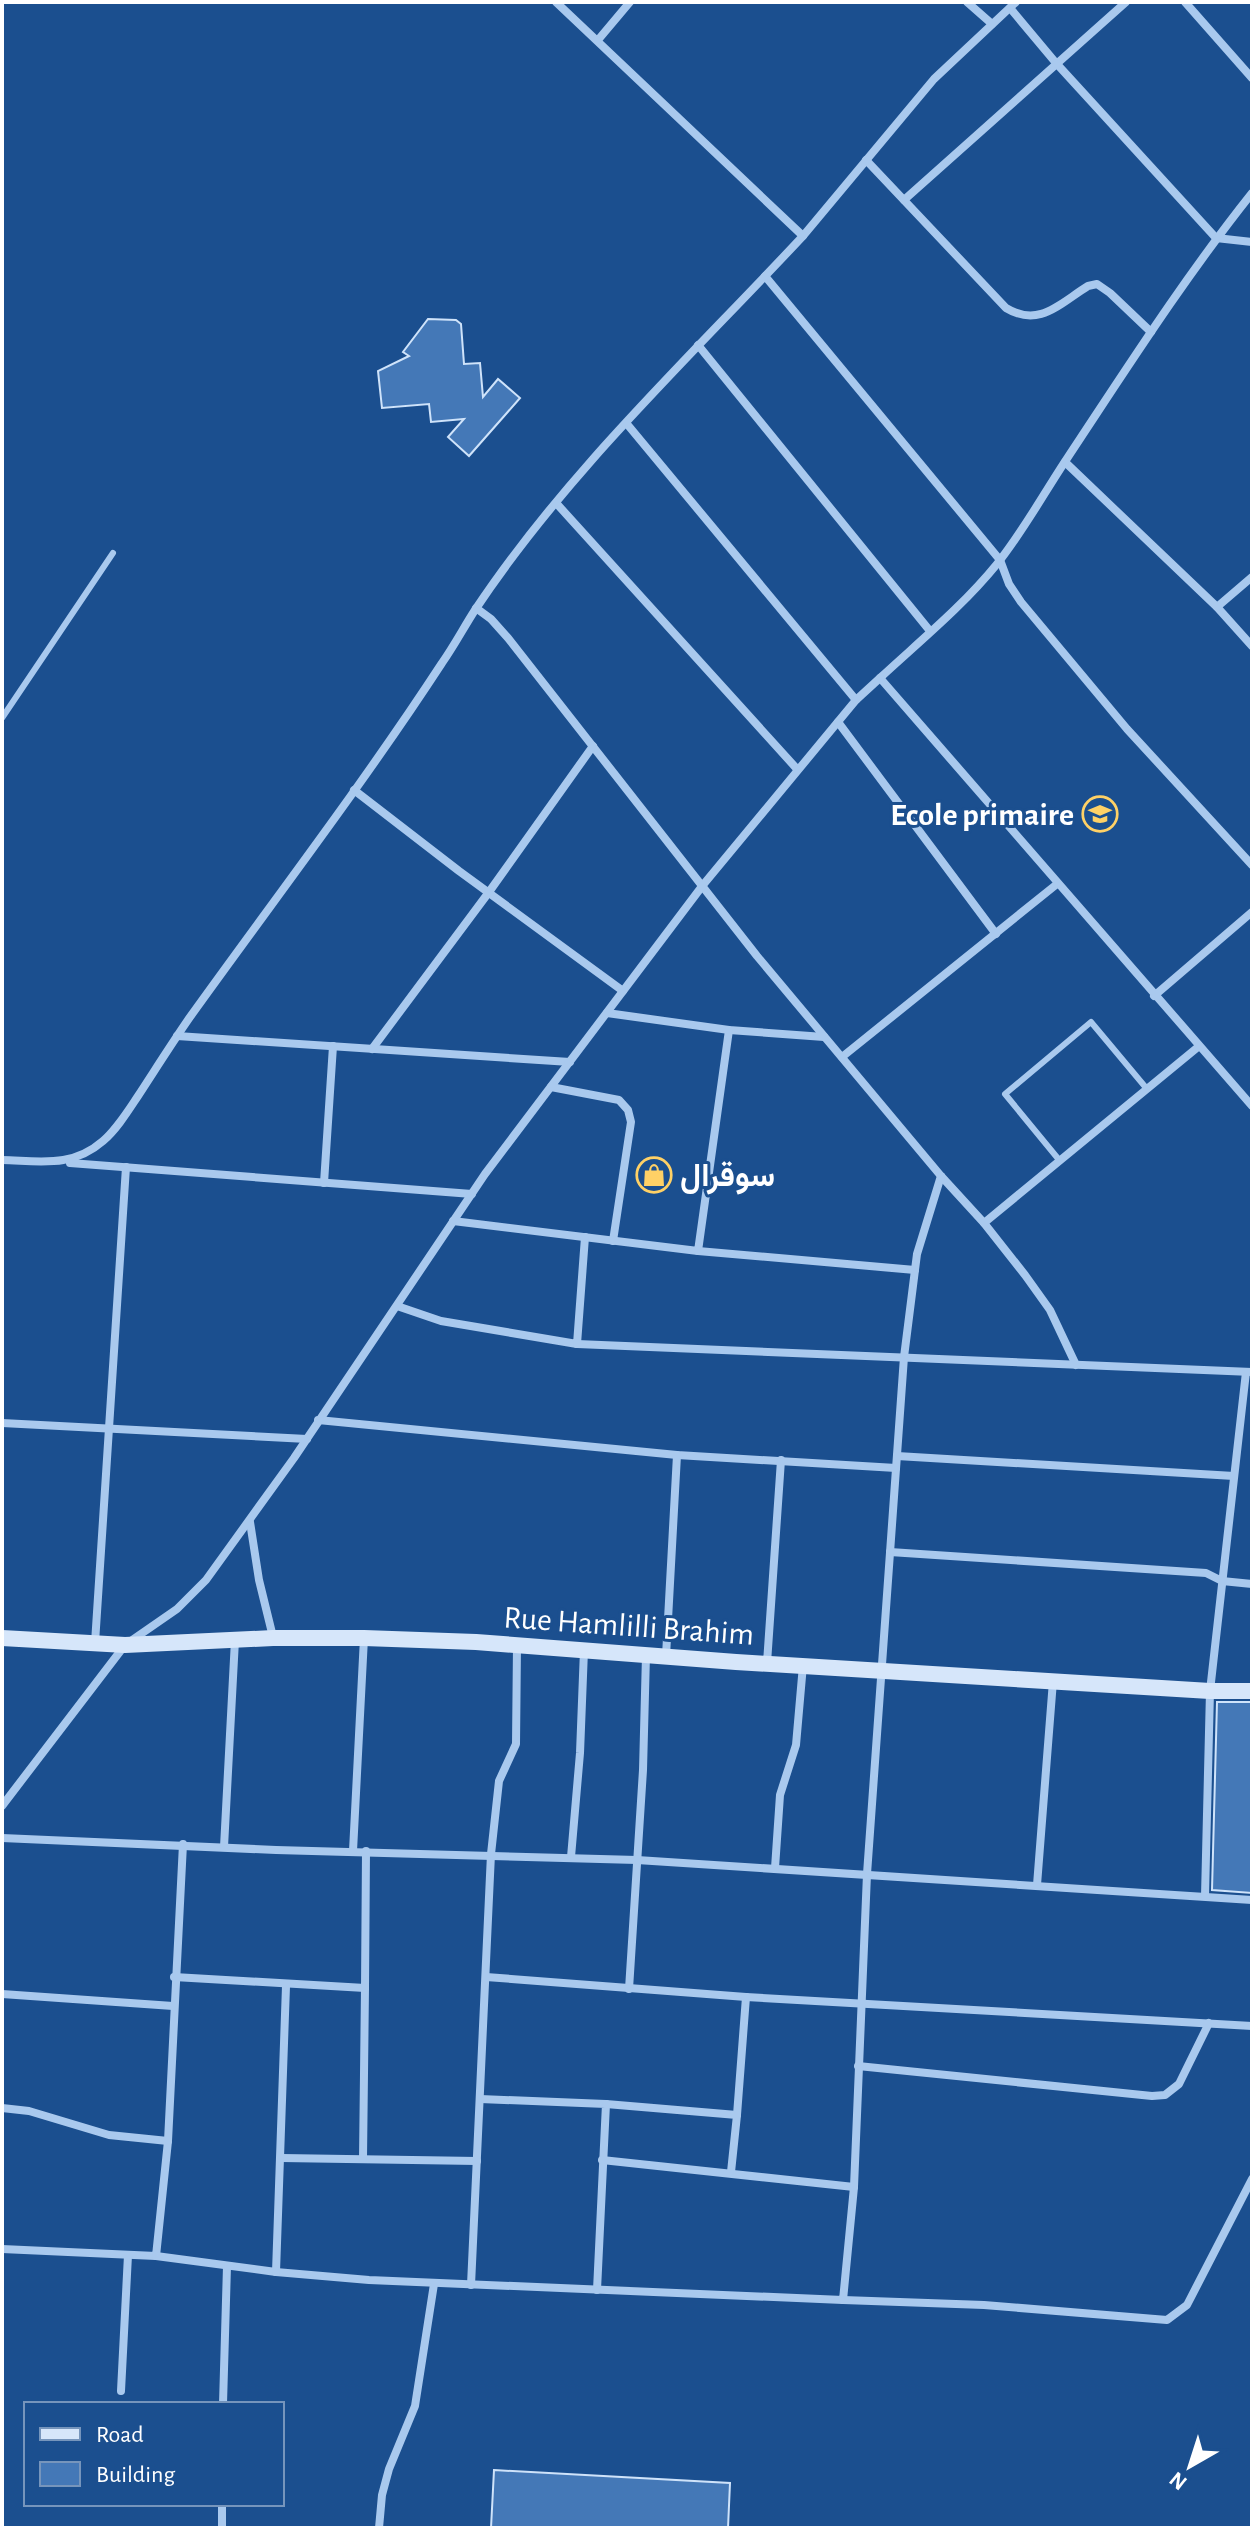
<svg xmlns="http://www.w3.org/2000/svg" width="1254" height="2530" font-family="'Alegreya Sans',Vazirmatn,sans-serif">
	<rect width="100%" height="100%" fill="#1b4f8f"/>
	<g fill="#4478b7" stroke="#cfe3fa" stroke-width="2">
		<polygon points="428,319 456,320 461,324 464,364 480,363 483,397 498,379 520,398 469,456 448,437 464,419 431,422 429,404 382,408 378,371 409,356 403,352"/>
		<polygon points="1217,1702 1252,1702 1252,1893 1212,1890"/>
		<polygon points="494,2470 730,2483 728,2528 491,2528"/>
	</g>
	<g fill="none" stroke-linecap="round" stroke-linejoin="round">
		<g stroke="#a9c9ee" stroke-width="6">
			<polyline points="2,718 113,553"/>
			<polyline points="1060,1161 1005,1094 1091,1022 1147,1089"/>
		</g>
		<g stroke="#a9c9ee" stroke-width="8">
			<polyline points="967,2 992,24"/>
			<polyline points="1185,2 1252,78"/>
			<polyline points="1010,8 1056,63 1216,238 1252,242"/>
			<polyline points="598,40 630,2"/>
			<path d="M 866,160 L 1006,308 C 1039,328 1059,304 1088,286 L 1097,284 L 1110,293 L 1151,332"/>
			<polyline points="904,200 1126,2"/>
			<polyline points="803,236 934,79 1016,2"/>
			<polyline points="765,276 1000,560 1009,584 1021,602 1127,729 1252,865"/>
			<polyline points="698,345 930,631"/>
			<polyline points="627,424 856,700"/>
			<polyline points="1065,462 1217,607 1252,646"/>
			<polyline points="557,504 797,769"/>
			<polyline points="1217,607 1252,577"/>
			<polyline points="476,608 491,619 508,638 757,956 941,1176 984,1223 1025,1275 1050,1310 1076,1365"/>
			<path d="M 880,678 C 920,641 963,606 997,564 C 1024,530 1044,493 1068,457 C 1127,368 1185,277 1252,193"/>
			<polyline points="838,722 996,934"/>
			<polyline points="354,790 459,871 623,991"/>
			<polyline points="1154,996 1252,912"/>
			<polyline points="607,1013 729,1030 824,1037"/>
			<polyline points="177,1036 570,1062"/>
			<polyline points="372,1049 489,892 593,746"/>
			<polyline points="842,1057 1057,884"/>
			<polyline points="551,1087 619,1100 628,1110 631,1122 613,1241"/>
			<path d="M 2,1160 C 41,1161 72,1168 103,1141 C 117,1129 128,1111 138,1096 C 155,1070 172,1043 190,1017 C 274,900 363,784 442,663 C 454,646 464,627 475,610 C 566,473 691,356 803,236 L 556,2"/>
			<polyline points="70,1163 472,1194"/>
			<polyline points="324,1183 333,1046"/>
			<polyline points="453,1221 698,1251 729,1030"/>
			<polyline points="984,1223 1198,1047"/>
			<polyline points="698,1251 915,1270"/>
			<polyline points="397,1306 441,1321 577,1344 585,1237"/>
			<polyline points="577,1344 1252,1372"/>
			<polyline points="318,1420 677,1455 896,1468"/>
			<polyline points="2,1423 307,1439"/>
			<polyline points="897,1456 1234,1476"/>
			<polyline points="250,1522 259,1580 273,1637"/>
			<polyline points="890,1552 1206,1573 1222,1581 1252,1584"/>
			<polyline points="95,1643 126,1167"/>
			<polyline points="666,1656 677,1455"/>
			<polyline points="767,1663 781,1460"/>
			<polyline points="2,1806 125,1645 177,1609 206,1580 294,1458 485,1174 703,885 856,700 880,678 1252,1106"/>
			<polyline points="2,1838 276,1850 637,1860 1252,1900"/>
			<polyline points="224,1847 235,1640"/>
			<polyline points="353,1851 364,1638"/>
			<polyline points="571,1857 580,1753 584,1650"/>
			<polyline points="775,1868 780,1795 796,1745 803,1665"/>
			<polyline points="1037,1885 1053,1681"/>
			<polyline points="1205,1896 1210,1691 1246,1372"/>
			<polyline points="174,1977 365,1988 366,1851"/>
			<polyline points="486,1977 746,1997"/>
			<polyline points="629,1989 643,1770 646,1655"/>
			<polyline points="2,1994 173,2006"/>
			<polyline points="858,2066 1152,2096 1165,2095 1179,2084 1209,2023"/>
			<polyline points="480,2099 606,2104 597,2290"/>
			<polyline points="606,2104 737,2115 731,2172"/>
			<polyline points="2,2108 29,2111 109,2135 168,2141"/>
			<polyline points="737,2115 746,1997 1252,2026"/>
			<polyline points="282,2158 477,2161"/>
			<polyline points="363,2159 365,1988"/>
			<polyline points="602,2160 854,2187"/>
			<polyline points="2,2249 156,2256 168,2141 183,1844"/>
			<polyline points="156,2256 276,2272 369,2280 843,2300 854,2187 867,1874 904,1357 917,1254 941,1176"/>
			<polyline points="276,2272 286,1986"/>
			<polyline points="471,2285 491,1854 499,1781 516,1744 517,1645"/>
			<polyline points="843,2300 984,2305 1167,2320 1187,2305 1252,2179"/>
			<polyline points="121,2391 128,2255"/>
			<polyline points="223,2404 227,2266"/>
			<polyline points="222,2528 222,2504"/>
			<polyline points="379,2528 382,2495 389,2469 415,2406 434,2284"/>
		</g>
		<polyline stroke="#d6e6fa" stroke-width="16" points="2,1638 125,1645 273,1638 364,1638 476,1642 736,1662 1210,1691 1252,1691"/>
	</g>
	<defs>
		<symbol id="school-ring" viewBox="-11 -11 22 22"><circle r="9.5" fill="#1b4f8f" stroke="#ffd166" stroke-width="1.5"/><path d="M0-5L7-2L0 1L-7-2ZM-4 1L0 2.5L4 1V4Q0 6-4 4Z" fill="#ffd166"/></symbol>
		<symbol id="shop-ring" viewBox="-11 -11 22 22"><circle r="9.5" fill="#1b4f8f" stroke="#ffd166" stroke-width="1.5"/><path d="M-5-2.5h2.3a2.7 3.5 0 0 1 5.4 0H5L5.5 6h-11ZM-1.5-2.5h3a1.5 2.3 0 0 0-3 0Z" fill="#ffd166"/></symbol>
	</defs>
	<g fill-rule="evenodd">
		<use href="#school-ring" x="1080" y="794" width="40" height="40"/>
		<use href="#shop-ring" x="634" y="1155" width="40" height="40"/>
	</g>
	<g text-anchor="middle" stroke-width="6" stroke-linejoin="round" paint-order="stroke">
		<g font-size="32" font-weight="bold" fill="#fff" stroke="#1b4f8f" text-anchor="end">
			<text x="1074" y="825">Ecole primaire</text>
			<text x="680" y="1186" text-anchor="start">سوقرال</text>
		</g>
		<g font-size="32" fill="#fff" stroke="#1b4f8f">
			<text transform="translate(629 1625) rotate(4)" y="11">Rue Hamlilli Brahim</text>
		</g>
	</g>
	<rect width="1254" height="2530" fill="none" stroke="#ffffff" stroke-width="8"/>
	<rect x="24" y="2402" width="260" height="104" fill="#1b4f8f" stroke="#7695bc" stroke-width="2"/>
	<rect x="40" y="2428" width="40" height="12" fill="#d6e6fa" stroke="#7695bc" stroke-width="2"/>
	<text x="96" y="2442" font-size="24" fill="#ffffff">Road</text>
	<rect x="40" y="2462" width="40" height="24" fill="#4478b7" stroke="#7695bc" stroke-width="2"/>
	<text x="96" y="2482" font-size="24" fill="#ffffff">Building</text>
	<g transform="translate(1190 2466) rotate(219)" stroke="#1b4f8f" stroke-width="6" paint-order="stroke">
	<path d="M0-6L14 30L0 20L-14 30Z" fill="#ffffff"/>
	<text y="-12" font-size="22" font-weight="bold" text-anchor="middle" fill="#ffffff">N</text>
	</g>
</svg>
